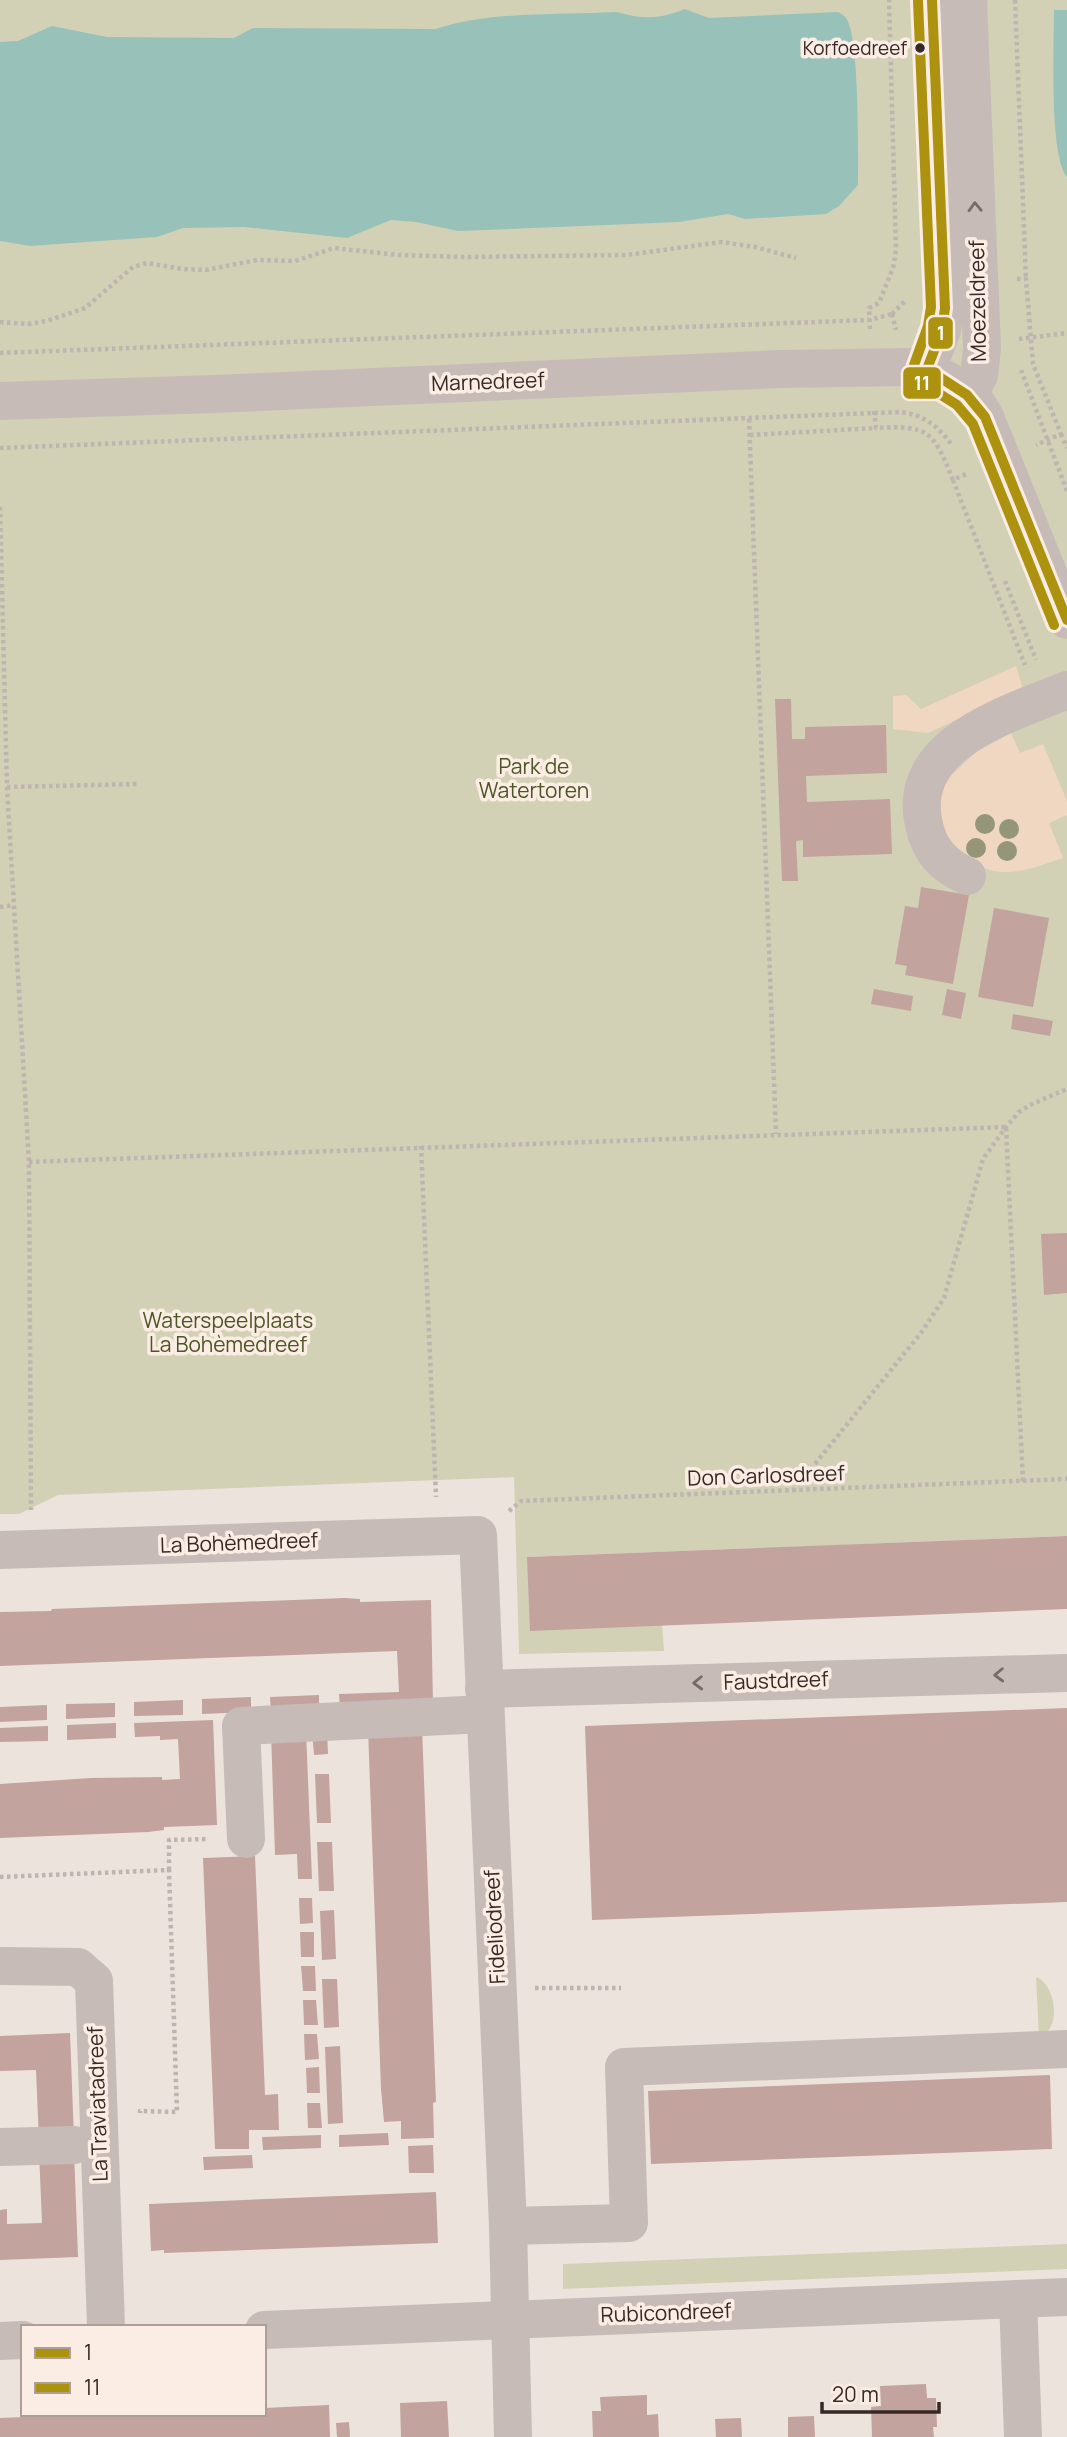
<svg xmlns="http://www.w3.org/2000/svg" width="1067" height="2437" font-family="Manrope,sans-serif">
	<rect width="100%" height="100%" fill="#ede3dd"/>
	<g fill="#d2d1b6">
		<polygon points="0,0 1067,0 1067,1536 528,1557 662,1625 664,1651 519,1654 514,1477 58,1495 19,1514 0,1514"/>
		<path d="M 1036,1977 C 1053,1983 1060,2016 1048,2031 C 1047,2032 1040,2036 1039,2037 Z"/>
		<polygon points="1067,2244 1067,2269 563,2289 563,2264"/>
	</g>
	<g fill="#f0d7c2">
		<polygon points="1016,666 1023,689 928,733 893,729 893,696 906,695 921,709"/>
		<path d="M 1011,733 L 1020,753 L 1043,744 L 1067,801 L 1067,815 L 1049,823 L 1063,858 C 1019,873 989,885 955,845 C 949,838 939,827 938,818 C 937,808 939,796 940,786 L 976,752 Z"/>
	</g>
	<g fill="#98c1b9">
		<path d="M 685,9 L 709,18 L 838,12 C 840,13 845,16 846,18 C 860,37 858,157 858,185 L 839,206 L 826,214 L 745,219 L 728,214 L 679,222 L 458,231 L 416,222 L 391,220 L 347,238 L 244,227 L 183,228 L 157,237 L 30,246 L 0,241 L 0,42 L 18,41 L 52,26 L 107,37 L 234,38 L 253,28 L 436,29 C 488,11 561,15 617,12 C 644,20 659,19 685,9 Z"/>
		<path d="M 1054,10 L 1067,10 L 1067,177 C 1049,156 1054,42 1054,10 Z"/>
	</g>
	<g fill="#c2a39e">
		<polygon points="775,699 791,699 792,739 805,739 805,727 886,725 887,773 806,776 807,802 890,799 892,854 803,857 803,840 796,841 798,881 782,881"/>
		<polygon points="921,887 969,895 953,984 905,975 907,966 895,964 905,906 918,908"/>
		<polygon points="994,908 1049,918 1033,1007 978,997"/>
		<polygon points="874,989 913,996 911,1011 871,1004"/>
		<polygon points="947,989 966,993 961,1019 942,1015"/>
		<polygon points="1013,1014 1053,1021 1050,1036 1011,1029"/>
		<polygon points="1067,1233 1067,1293 1044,1295 1041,1234"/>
		<polygon points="1067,1536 1067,1609 530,1631 527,1557"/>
		<polygon points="345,1598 360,1599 360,1602 431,1600 433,1705 340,1709 339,1694 399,1692 397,1651 0,1666 0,1612 51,1611 52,1609"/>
		<polygon points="319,1695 319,1710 271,1711 270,1697"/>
		<polygon points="251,1697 251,1712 202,1714 202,1699"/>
		<polygon points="183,1700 183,1715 134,1716 134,1702"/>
		<polygon points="115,1703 115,1717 66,1719 66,1704"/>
		<polygon points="47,1705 47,1720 0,1722 0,1707"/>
		<polygon points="1067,1708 1067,1902 592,1920 585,1726"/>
		<polygon points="213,1720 217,1825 164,1827 164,1830 148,1832 0,1838 0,1784 91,1778 162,1777 162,1780 180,1779 178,1739 160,1740 160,1736 135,1737 134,1723"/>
		<polygon points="116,1723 116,1738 67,1740 67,1725"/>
		<polygon points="48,1726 48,1741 0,1742 0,1728"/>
		<polygon points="422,1726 436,2102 433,2103 434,2138 401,2139 401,2121 384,2122 381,2089 368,1728"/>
		<polygon points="327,1730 328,1754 314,1755 312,1731"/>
		<polygon points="306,1731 312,1879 298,1879 297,1854 275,1855 271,1732"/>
		<polygon points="315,1774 329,1774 331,1823 317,1823"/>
		<polygon points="317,1842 332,1842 334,1891 319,1891"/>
		<polygon points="255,1856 265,2095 278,2094 279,2130 249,2130 249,2149 215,2149 203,1858"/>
		<polygon points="299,1898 312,1898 313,1923 300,1924"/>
		<polygon points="334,1910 336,1959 322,1960 320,1911"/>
		<polygon points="300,1932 314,1932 314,1957 301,1957"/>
		<polygon points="301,1966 315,1966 316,1991 303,1991"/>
		<polygon points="322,1979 337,1979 339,2027 324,2028"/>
		<polygon points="303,2000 316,2000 318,2025 304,2025"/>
		<polygon points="70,2033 74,2139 39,2141 36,2070 0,2071 0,2036"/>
		<polygon points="304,2034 317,2034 319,2059 305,2060"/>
		<polygon points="340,2046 343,2123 328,2124 325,2047"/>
		<polygon points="319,2067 320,2093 307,2093 306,2068"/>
		<polygon points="1050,2075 1052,2149 651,2164 648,2091"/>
		<polygon points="307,2103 320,2103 322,2128 308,2128"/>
		<polygon points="388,2133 389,2145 339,2147 339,2135"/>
		<polygon points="321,2135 321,2148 263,2150 262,2137"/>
		<polygon points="433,2145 434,2173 409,2173 408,2146"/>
		<polygon points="74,2151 78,2257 0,2260 0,2210 7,2209 7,2224 42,2223 39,2152"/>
		<polygon points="252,2155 253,2168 204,2170 203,2157"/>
		<polygon points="436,2192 438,2243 164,2253 164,2250 151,2251 149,2204"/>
		<polygon points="926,2384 927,2398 936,2398 937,2427 933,2427 934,2437 872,2437 871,2407 881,2406 880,2386"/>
		<polygon points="647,2395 647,2415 658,2414 659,2437 593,2437 592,2411 601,2411 600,2397"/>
		<polygon points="447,2401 449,2437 401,2437 400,2403"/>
		<polygon points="329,2405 330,2437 0,2437 0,2418 93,2414 264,2414 264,2408"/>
		<polygon points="814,2416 815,2437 788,2437 788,2417"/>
		<polygon points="741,2418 742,2437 716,2437 715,2419"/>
		<polygon points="349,2422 350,2437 337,2437 336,2423"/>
	</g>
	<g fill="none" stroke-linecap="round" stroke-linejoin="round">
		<g stroke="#beb4b0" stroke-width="4.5" stroke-dasharray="3.5 3.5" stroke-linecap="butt">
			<polyline points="1015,0 1026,279"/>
			<polyline points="1017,279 1026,279 1033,364 1061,434 1036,445"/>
			<polyline points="892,314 905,301"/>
			<polyline points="892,314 896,330"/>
			<polyline points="0,322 28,324 47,321 85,308 133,267 147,263 183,269 206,270 257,260 295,261 334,248 398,255 463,257 626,255 722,242 755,247 796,258"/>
			<polyline points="870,329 869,308 879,303 893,268 896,250 889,0"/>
			<polyline points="1019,339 1067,333"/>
			<polyline points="0,353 869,320 892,314"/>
			<polyline points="1021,370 1067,491"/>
			<path d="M 874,411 L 876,428 C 930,425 933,431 953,480 L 966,474"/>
			<polyline points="749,419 776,1134"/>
			<polyline points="1061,434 1067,448"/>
			<polyline points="750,435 876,428"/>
			<path d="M 0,448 L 899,412 C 923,414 938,426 952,445"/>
			<polyline points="953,480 1025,665"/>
			<polyline points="0,507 7,787 29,1162 31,1510"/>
			<polyline points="1005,581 1036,660"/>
			<polyline points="7,787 138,784"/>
			<polyline points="0,907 13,905"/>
			<polyline points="1006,1128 1023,1482"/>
			<polyline points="421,1146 436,1497"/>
			<polyline points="29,1162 1006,1127"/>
			<polyline points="793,1491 921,1333 944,1298 983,1159 1006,1127 1019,1112 1032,1104 1067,1089"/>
			<polyline points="509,1511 521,1501 1067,1479"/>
			<polyline points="169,1870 169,1840 208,1839"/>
			<polyline points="0,1877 169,1870 177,2112 140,2111 140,2113"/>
			<polyline points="535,1988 621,1988"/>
		</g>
		<g stroke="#c6bbb7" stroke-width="38">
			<polyline points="968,0 982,348 979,375 968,395"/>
			<polyline points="927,369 942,330 945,308 932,0"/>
			<polyline points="0,401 214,394 780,369 909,367 927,369 959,387 977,404 985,417 1067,620"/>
			<path d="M 967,876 C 943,865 930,852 924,825 C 905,743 1009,714 1067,690"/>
			<polyline points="0,1550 478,1535 508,2226 513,2437"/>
			<polyline points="484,1689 1067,1673"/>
			<polyline points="246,1839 241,1726 485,1714"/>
			<polyline points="0,1966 78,1967 94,1981 106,2327"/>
			<polyline points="0,2147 74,2145"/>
			<polyline points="508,2226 629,2223 624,2067 1067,2049"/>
			<polyline points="1018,2299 1023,2437"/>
			<polyline points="264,2330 1067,2297"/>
			<polyline points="0,2341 23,2340"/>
		</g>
		<defs>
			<polyline id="bus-1" points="932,0 945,308 942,330 927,369 967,395 985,417 1067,620"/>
			<polyline id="bus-2" points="918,1 931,307 928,326 914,365 914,373 919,381 957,405 973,424 1054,625"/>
		</defs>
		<use href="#bus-1" stroke="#fbece4" stroke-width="16"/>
		<use href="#bus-2" stroke="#fbece4" stroke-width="16"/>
		<use href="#bus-1" stroke="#ad920f" stroke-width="10"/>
		<use href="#bus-2" stroke="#ad920f" stroke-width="10"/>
	</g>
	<g fill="#959579">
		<circle cx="985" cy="824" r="10"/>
		<circle cx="1009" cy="829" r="10"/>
		<circle cx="976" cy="848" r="10"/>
		<circle cx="1007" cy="851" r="10"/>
	</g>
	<defs><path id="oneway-chevron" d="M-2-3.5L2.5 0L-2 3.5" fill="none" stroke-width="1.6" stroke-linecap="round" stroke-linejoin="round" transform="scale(1.75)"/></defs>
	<g stroke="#776a67">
		<use href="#oneway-chevron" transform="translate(975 207) rotate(-92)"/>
		<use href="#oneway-chevron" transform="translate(999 1675) rotate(178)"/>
		<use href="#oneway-chevron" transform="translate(698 1683) rotate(178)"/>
	</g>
	<circle fill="#362825" stroke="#fbece4" stroke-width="2.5" cx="920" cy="48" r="6"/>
	<g text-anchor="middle" stroke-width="7" stroke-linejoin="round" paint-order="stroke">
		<g font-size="19" fill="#362825" stroke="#fbece4" text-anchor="end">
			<text x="907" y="55">Korfoedreef</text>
		</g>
		<g font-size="21" fill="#362825" stroke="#fbece4">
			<text transform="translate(978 301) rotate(-91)" y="7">Moezeldreef</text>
			<text transform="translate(488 382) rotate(-2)" y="7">Marnedreef</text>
			<text transform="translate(766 1476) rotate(-2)" y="7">Don Carlosdreef</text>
			<text transform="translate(239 1543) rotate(-2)" y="7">La Bohèmedreef</text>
			<text transform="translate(776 1681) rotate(-2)" y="7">Faustdreef</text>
			<text transform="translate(495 1927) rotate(-93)" y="7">Fideliodreef</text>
			<text transform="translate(98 2104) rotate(-92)" y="7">La Traviatadreef</text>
			<text transform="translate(666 2313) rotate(-2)" y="7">Rubicondreef</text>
		</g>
		<g font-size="21" fill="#4d5627" stroke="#fbece4">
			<text x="534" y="774">Park de<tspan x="534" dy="24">Watertoren</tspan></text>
			<text x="228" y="1328">Waterspeelplaats<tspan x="228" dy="24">La Bohèmedreef</tspan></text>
		</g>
	</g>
	<g stroke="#fbece4" stroke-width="2.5">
		<rect x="927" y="316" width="27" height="34" rx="7" fill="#ad920f"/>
		<rect x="902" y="366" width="40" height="34" rx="7" fill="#ad920f"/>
	</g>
	<g font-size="19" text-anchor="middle" font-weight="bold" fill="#fff">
		<text x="941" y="340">1</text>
		<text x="922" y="390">11</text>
	</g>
	<rect x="21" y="2325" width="245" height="91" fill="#fbece4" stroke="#ac9e98" stroke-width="2"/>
	<rect x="35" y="2348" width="35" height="10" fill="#ad920f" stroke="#ac9e98" stroke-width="2"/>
	<text x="84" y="2360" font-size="21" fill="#362825">1</text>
	<rect x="35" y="2383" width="35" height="10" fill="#ad920f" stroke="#ac9e98" stroke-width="2"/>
	<text x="84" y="2395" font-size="21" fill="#362825">11</text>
	<path d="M822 2402v10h117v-10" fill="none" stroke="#362825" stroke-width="3.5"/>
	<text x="832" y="2402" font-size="21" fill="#362825" stroke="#fbece4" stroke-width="5" paint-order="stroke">20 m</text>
</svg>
